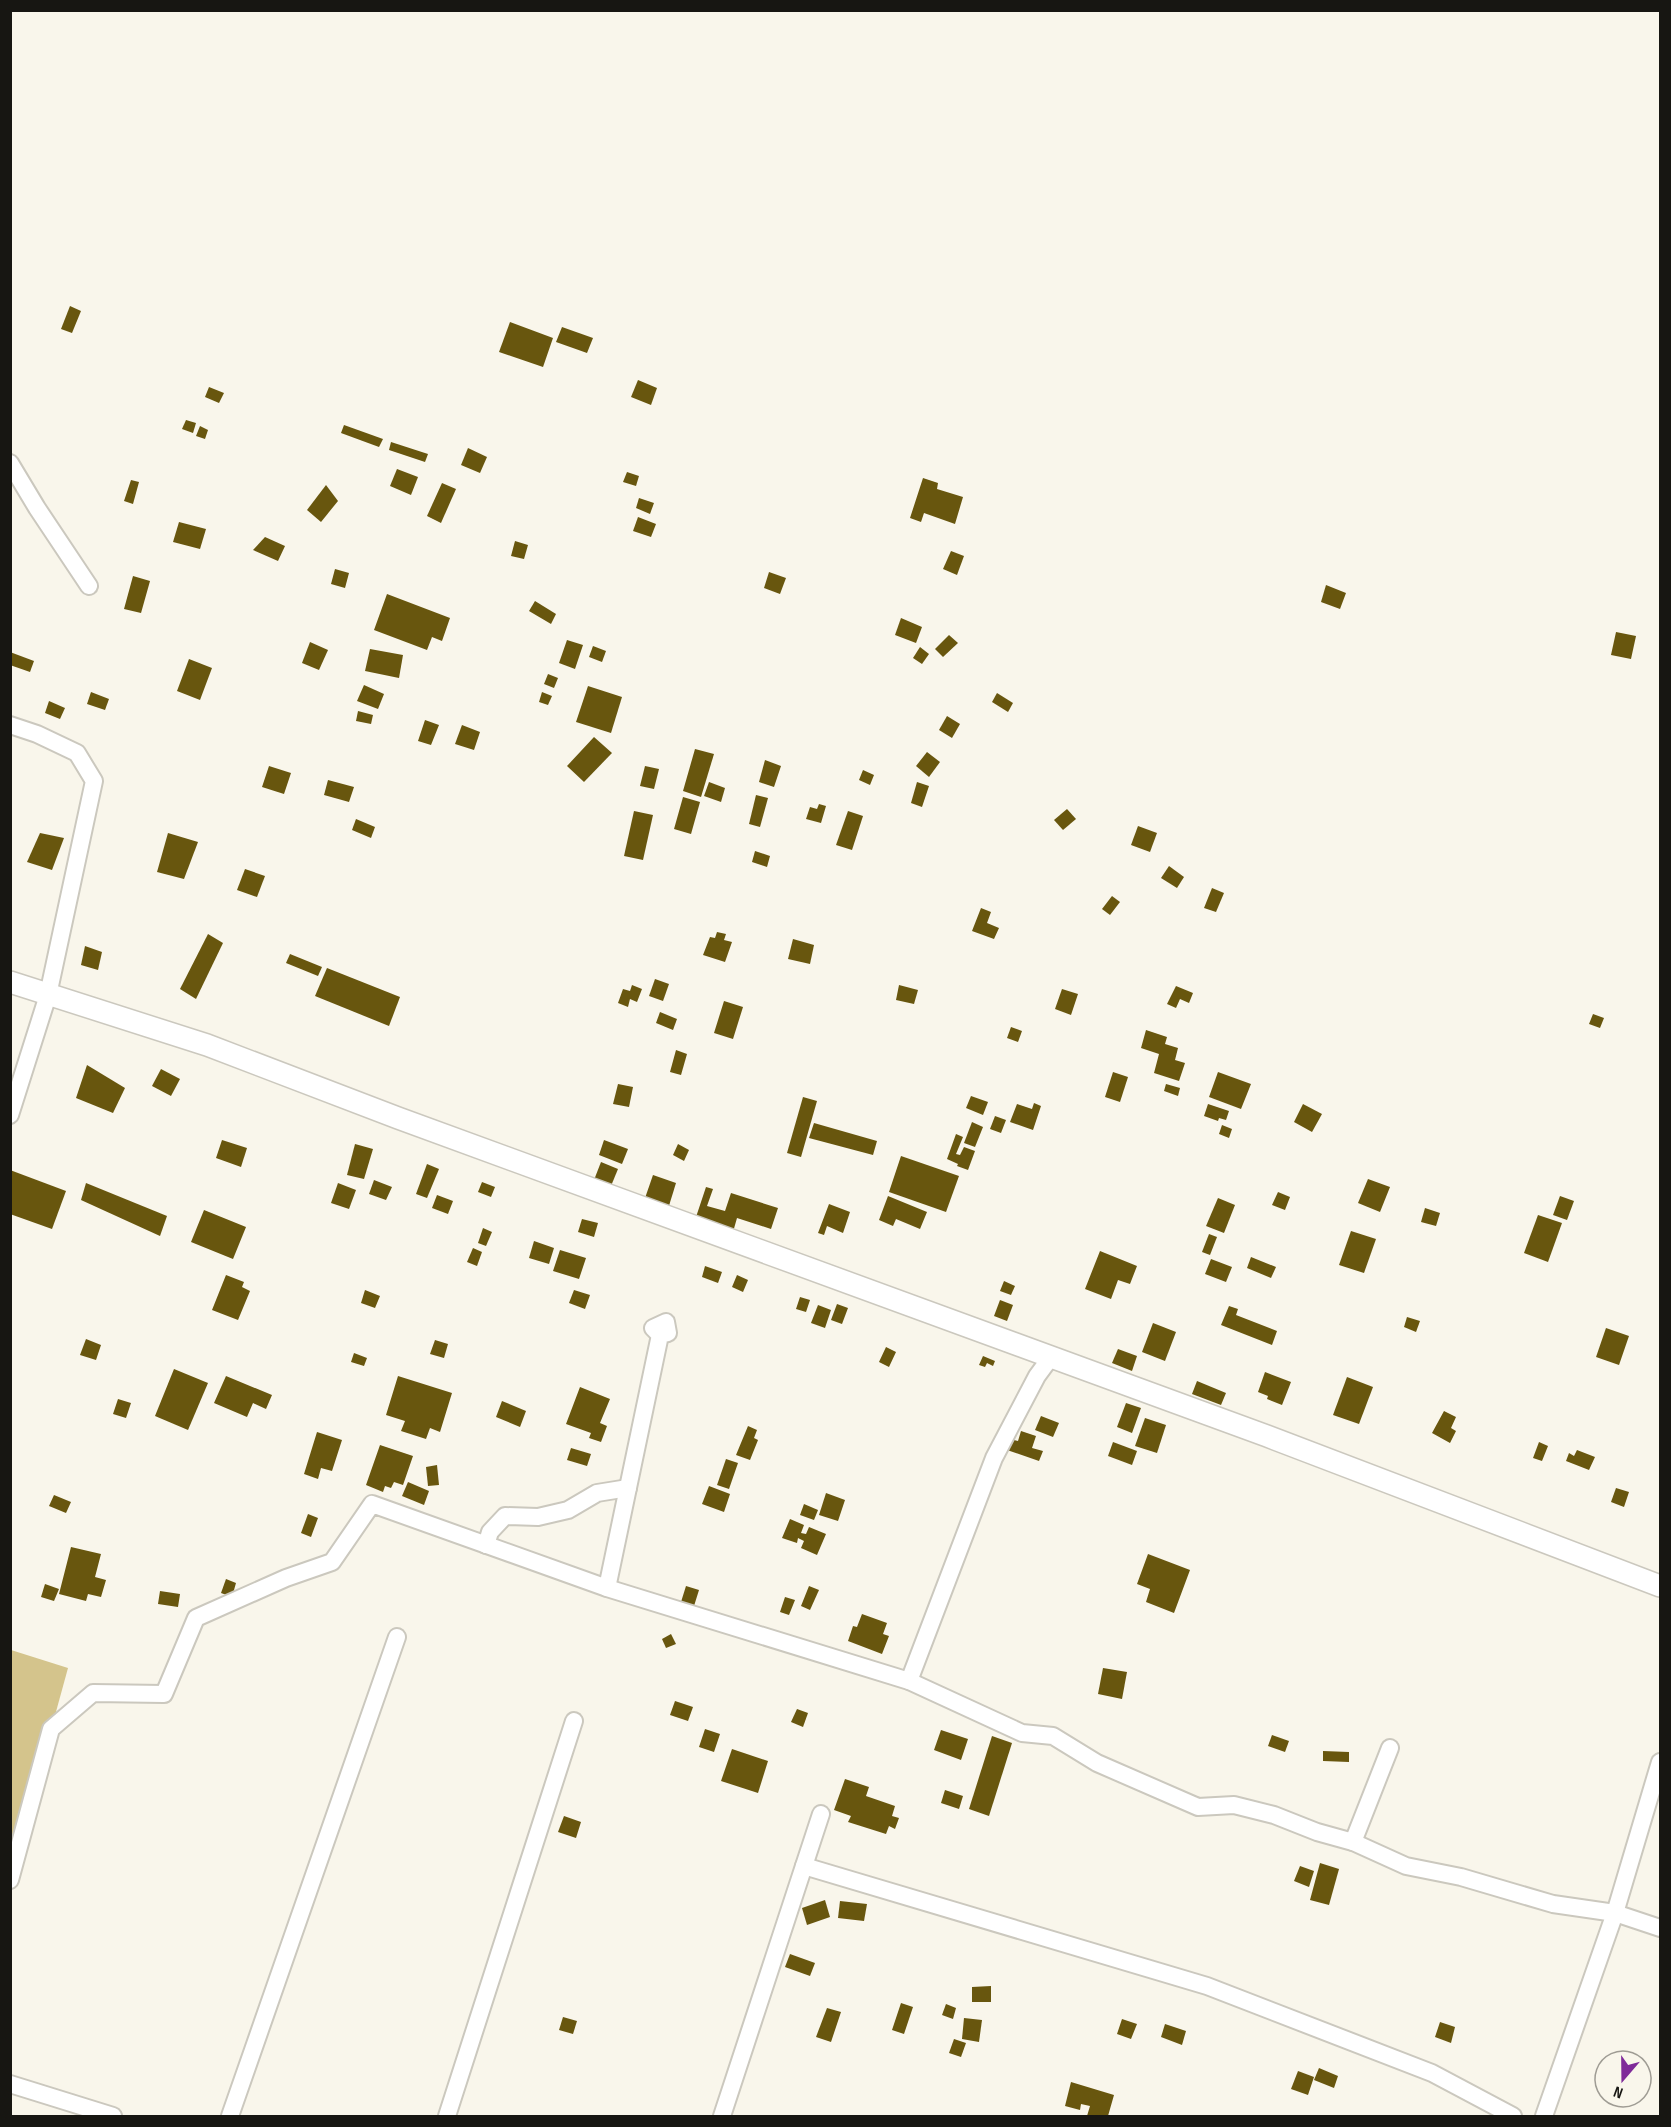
<svg xmlns="http://www.w3.org/2000/svg" width="1671" height="2127" font-family="'Sofia Sans Condensed',sans-serif">
	<rect width="100%" height="100%" fill="#f9f6eb"/>
	<polygon fill="#d4c48c" points="11,1650 68,1668 11,1876"/>
	<g fill="#68560e">
		<polygon points="70,306 81,311 72,333 61,329"/>
		<polygon points="510,322 553,338 543,367 499,352"/>
		<polygon points="562,327 593,338 587,353 556,342"/>
		<polygon points="638,380 657,388 651,405 631,397"/>
		<polygon points="209,387 224,393 219,403 205,397"/>
		<polygon points="186,420 196,423 193,433 182,429"/>
		<polygon points="344,425 383,439 379,447 341,433"/>
		<polygon points="200,426 208,430 205,439 196,436"/>
		<polygon points="391,442 428,454 425,462 389,450"/>
		<polygon points="468,448 487,457 480,473 461,465"/>
		<polygon points="397,469 418,477 411,495 390,486"/>
		<polygon points="627,472 639,476 636,486 623,482"/>
		<polygon points="923,478 938,483 937,489 963,497 955,524 924,513 921,522 910,518"/>
		<polygon points="131,480 139,482 133,504 124,501"/>
		<polygon points="442,483 456,489 441,523 427,516"/>
		<polygon points="326,485 338,501 321,522 307,510"/>
		<polygon points="639,498 654,503 650,514 636,508"/>
		<polygon points="638,517 656,524 651,537 633,531"/>
		<polygon points="179,522 206,529 200,549 173,542"/>
		<polygon points="265,537 285,546 278,561 253,550"/>
		<polygon points="515,541 528,545 524,559 511,556"/>
		<polygon points="951,551 964,556 957,575 943,569"/>
		<polygon points="335,569 349,573 345,588 331,584"/>
		<polygon points="769,572 786,578 780,594 764,588"/>
		<polygon points="133,576 150,581 141,613 124,609"/>
		<polygon points="1326,585 1346,593 1340,609 1321,602"/>
		<polygon points="387,594 450,618 442,641 432,637 427,650 374,630"/>
		<polygon points="535,601 556,614 551,624 529,611"/>
		<polygon points="901,618 922,627 916,643 895,635"/>
		<polygon points="1616,632 1636,636 1631,659 1611,655"/>
		<polygon points="949,635 958,643 943,657 935,649"/>
		<polygon points="567,640 583,645 575,669 559,663"/>
		<polygon points="310,642 328,650 319,670 302,663"/>
		<polygon points="593,646 606,651 602,662 589,657"/>
		<polygon points="920,647 929,654 922,664 913,658"/>
		<polygon points="370,649 403,655 399,678 365,671"/>
		<polygon points="10,652 34,661 30,672 10,665"/>
		<polygon points="189,659 212,668 200,700 177,691"/>
		<polygon points="548,674 558,678 554,688 544,684"/>
		<polygon points="364,685 384,694 378,709 357,701"/>
		<polygon points="588,686 622,697 611,733 576,722"/>
		<polygon points="91,692 109,699 105,710 87,704"/>
		<polygon points="542,692 552,696 548,705 539,702"/>
		<polygon points="997,693 1013,703 1008,712 992,702"/>
		<polygon points="49,701 65,708 60,719 45,713"/>
		<polygon points="358,711 373,715 371,724 356,721"/>
		<polygon points="947,716 960,724 952,738 939,730"/>
		<polygon points="425,720 439,725 431,745 418,741"/>
		<polygon points="462,725 480,732 474,750 455,744"/>
		<polygon points="594,737 612,753 584,782 567,766"/>
		<polygon points="695,749 714,754 701,797 683,791"/>
		<polygon points="927,752 940,762 929,777 916,766"/>
		<polygon points="765,760 781,766 774,787 759,782"/>
		<polygon points="269,766 291,773 284,794 262,787"/>
		<polygon points="645,766 659,769 654,789 640,786"/>
		<polygon points="863,770 874,775 870,785 859,780"/>
		<polygon points="328,780 354,787 349,802 324,795"/>
		<polygon points="709,782 725,788 721,802 704,796"/>
		<polygon points="917,782 929,786 922,807 911,803"/>
		<polygon points="756,795 768,798 760,827 749,824"/>
		<polygon points="683,797 700,802 691,834 674,829"/>
		<polygon points="819,804 826,806 821,823 806,819 810,807 817,809"/>
		<polygon points="1067,809 1076,819 1063,830 1054,820"/>
		<polygon points="634,811 653,815 643,860 624,856"/>
		<polygon points="848,811 863,816 852,850 836,845"/>
		<polygon points="356,819 375,827 371,838 352,830"/>
		<polygon points="1138,826 1157,833 1150,852 1131,845"/>
		<polygon points="40,833 64,838 52,870 27,862"/>
		<polygon points="168,833 198,842 184,879 157,872"/>
		<polygon points="755,851 770,856 767,867 752,862"/>
		<polygon points="1169,866 1184,877 1177,888 1161,878"/>
		<polygon points="245,869 265,876 257,897 237,890"/>
		<polygon points="1212,888 1224,893 1216,912 1204,908"/>
		<polygon points="1112,896 1120,902 1110,915 1102,909"/>
		<polygon points="981,908 991,912 987,923 999,928 994,939 972,931"/>
		<polygon points="717,932 726,934 724,940 732,942 725,962 703,955 710,937 715,938"/>
		<polygon points="208,934 223,943 196,999 180,989"/>
		<polygon points="793,939 814,945 810,964 788,959"/>
		<polygon points="85,946 102,952 98,970 81,965"/>
		<polygon points="290,954 322,967 318,976 286,963"/>
		<polygon points="327,968 400,997 389,1026 315,996"/>
		<polygon points="655,979 669,984 663,1001 649,996"/>
		<polygon points="632,985 642,989 637,1002 630,999 628,1007 618,1003 623,989 630,991"/>
		<polygon points="899,985 918,990 914,1004 896,1000"/>
		<polygon points="1176,986 1193,993 1189,1003 1180,999 1176,1008 1167,1004"/>
		<polygon points="1062,989 1078,994 1071,1015 1055,1009"/>
		<polygon points="724,1001 743,1007 733,1039 714,1033"/>
		<polygon points="660,1012 677,1019 673,1030 656,1023"/>
		<polygon points="1593,1014 1604,1018 1600,1028 1589,1024"/>
		<polygon points="1011,1027 1022,1031 1018,1042 1007,1038"/>
		<polygon points="1146,1030 1167,1037 1165,1044 1178,1048 1175,1060 1185,1063 1179,1081 1154,1073 1159,1054 1141,1048"/>
		<polygon points="676,1050 687,1054 681,1075 670,1072"/>
		<polygon points="87,1065 125,1088 113,1113 76,1098"/>
		<polygon points="161,1069 180,1079 171,1096 152,1086"/>
		<polygon points="1113,1072 1128,1077 1120,1102 1105,1097"/>
		<polygon points="1218,1072 1251,1084 1241,1109 1209,1097"/>
		<polygon points="618,1084 633,1087 629,1107 613,1104"/>
		<polygon points="1166,1084 1180,1088 1178,1096 1164,1091"/>
		<polygon points="971,1096 988,1102 983,1115 966,1108"/>
		<polygon points="803,1097 817,1101 801,1157 787,1153"/>
		<polygon points="1034,1103 1041,1106 1033,1130 1010,1122 1017,1104 1032,1109"/>
		<polygon points="1208,1104 1229,1111 1226,1120 1219,1118 1218,1121 1204,1116"/>
		<polygon points="1303,1104 1322,1114 1312,1132 1294,1122"/>
		<polygon points="995,1116 1006,1120 1001,1133 990,1129"/>
		<polygon points="972,1122 983,1127 975,1147 964,1143"/>
		<polygon points="814,1123 877,1141 873,1155 809,1138"/>
		<polygon points="1222,1125 1232,1129 1229,1138 1219,1134"/>
		<polygon points="956,1134 963,1137 956,1154 960,1155 964,1147 975,1151 968,1170 957,1166 958,1164 947,1159"/>
		<polygon points="222,1140 247,1148 241,1167 216,1158"/>
		<polygon points="604,1140 628,1149 622,1164 599,1155"/>
		<polygon points="355,1144 373,1149 364,1179 347,1175"/>
		<polygon points="678,1144 689,1150 684,1161 673,1155"/>
		<polygon points="901,1156 959,1176 946,1212 889,1192"/>
		<polygon points="601,1162 618,1169 611,1186 594,1180"/>
		<polygon points="427,1164 439,1169 427,1198 416,1194"/>
		<polygon points="10,1170 66,1191 52,1229 10,1214"/>
		<polygon points="653,1175 676,1183 668,1209 644,1201"/>
		<polygon points="1368,1179 1390,1187 1380,1212 1358,1203"/>
		<polygon points="374,1180 392,1187 386,1200 369,1194"/>
		<polygon points="482,1182 495,1187 491,1197 478,1192"/>
		<polygon points="86,1183 167,1216 160,1236 81,1200"/>
		<polygon points="338,1183 356,1190 349,1209 331,1203"/>
		<polygon points="706,1187 713,1189 707,1206 725,1211 731,1193 778,1208 771,1229 737,1218 733,1232 695,1220"/>
		<polygon points="1278,1192 1290,1197 1285,1210 1272,1205"/>
		<polygon points="437,1195 453,1201 448,1214 432,1208"/>
		<polygon points="888,1196 927,1212 920,1229 896,1219 893,1226 879,1220"/>
		<polygon points="1560,1196 1574,1201 1567,1220 1553,1215"/>
		<polygon points="1218,1198 1235,1205 1224,1233 1206,1226"/>
		<polygon points="829,1204 850,1212 843,1233 827,1226 824,1235 818,1233"/>
		<polygon points="1425,1208 1440,1213 1436,1226 1421,1222"/>
		<polygon points="204,1210 246,1227 233,1259 191,1242"/>
		<polygon points="1538,1215 1562,1223 1548,1262 1524,1253"/>
		<polygon points="582,1219 598,1223 594,1237 578,1232"/>
		<polygon points="483,1228 492,1232 486,1246 478,1243"/>
		<polygon points="1351,1231 1376,1239 1364,1273 1339,1265"/>
		<polygon points="1209,1234 1217,1237 1210,1255 1202,1252"/>
		<polygon points="534,1241 554,1248 549,1264 529,1258"/>
		<polygon points="473,1248 482,1252 477,1266 467,1262"/>
		<polygon points="560,1250 586,1258 579,1279 553,1271"/>
		<polygon points="1100,1251 1137,1266 1130,1284 1118,1280 1111,1299 1085,1289"/>
		<polygon points="1251,1257 1276,1267 1271,1278 1247,1268"/>
		<polygon points="1211,1259 1232,1267 1226,1282 1205,1274"/>
		<polygon points="705,1266 722,1272 718,1283 702,1277"/>
		<polygon points="226,1275 244,1282 242,1287 250,1291 238,1320 212,1310"/>
		<polygon points="737,1275 748,1280 743,1292 732,1287"/>
		<polygon points="1004,1281 1015,1286 1011,1295 1000,1291"/>
		<polygon points="365,1290 380,1296 375,1308 361,1303"/>
		<polygon points="574,1290 590,1295 585,1309 569,1303"/>
		<polygon points="800,1297 810,1300 806,1312 796,1309"/>
		<polygon points="1000,1300 1013,1305 1007,1321 994,1316"/>
		<polygon points="837,1304 848,1308 842,1324 831,1320"/>
		<polygon points="818,1305 831,1310 825,1328 811,1323"/>
		<polygon points="1229,1306 1238,1309 1236,1315 1277,1331 1272,1345 1221,1325"/>
		<polygon points="1407,1317 1420,1321 1416,1332 1404,1327"/>
		<polygon points="1153,1323 1176,1332 1165,1361 1142,1352"/>
		<polygon points="1606,1328 1629,1336 1619,1365 1596,1357"/>
		<polygon points="86,1339 101,1345 96,1360 80,1355"/>
		<polygon points="435,1340 448,1344 444,1358 430,1354"/>
		<polygon points="886,1347 896,1352 889,1367 879,1362"/>
		<polygon points="1118,1349 1137,1356 1132,1371 1112,1363"/>
		<polygon points="354,1353 367,1358 364,1366 351,1362"/>
		<polygon points="983,1356 995,1361 993,1366 987,1363 985,1367 979,1365"/>
		<polygon points="174,1369 208,1383 188,1430 155,1416"/>
		<polygon points="1265,1372 1291,1382 1282,1405 1267,1399 1268,1396 1258,1392"/>
		<polygon points="226,1376 272,1395 266,1409 253,1403 247,1417 214,1403"/>
		<polygon points="398,1376 452,1393 440,1432 430,1428 426,1439 401,1431 405,1421 386,1415"/>
		<polygon points="1347,1377 1373,1387 1359,1424 1333,1415"/>
		<polygon points="1197,1381 1226,1393 1221,1405 1192,1394"/>
		<polygon points="580,1387 610,1399 600,1423 607,1426 601,1442 589,1438 591,1433 566,1424"/>
		<polygon points="118,1399 131,1403 126,1418 113,1414"/>
		<polygon points="502,1401 526,1411 520,1427 496,1417"/>
		<polygon points="1126,1403 1141,1408 1132,1433 1117,1427"/>
		<polygon points="1444,1411 1456,1417 1451,1428 1456,1431 1450,1443 1432,1433"/>
		<polygon points="1041,1416 1059,1423 1053,1437 1035,1430"/>
		<polygon points="1145,1418 1166,1425 1157,1453 1135,1446"/>
		<polygon points="748,1426 757,1430 754,1438 758,1440 750,1460 736,1455"/>
		<polygon points="1021,1431 1036,1436 1032,1448 1043,1451 1039,1461 1007,1450 1010,1439 1018,1441"/>
		<polygon points="317,1432 342,1440 332,1471 321,1468 318,1479 304,1474"/>
		<polygon points="1113,1442 1137,1451 1132,1465 1108,1456"/>
		<polygon points="1539,1442 1548,1446 1542,1461 1533,1458"/>
		<polygon points="380,1445 413,1456 403,1485 394,1482 391,1488 385,1486 383,1492 366,1485"/>
		<polygon points="571,1448 591,1454 587,1466 567,1460"/>
		<polygon points="1577,1450 1595,1457 1589,1470 1566,1461 1569,1453 1574,1456"/>
		<polygon points="726,1459 738,1463 729,1489 717,1485"/>
		<polygon points="437,1465 439,1485 428,1486 426,1467"/>
		<polygon points="408,1482 429,1491 424,1505 402,1496"/>
		<polygon points="709,1486 730,1494 724,1512 702,1504"/>
		<polygon points="1616,1488 1629,1492 1624,1507 1611,1502"/>
		<polygon points="826,1493 845,1500 838,1521 819,1515"/>
		<polygon points="54,1495 71,1502 66,1513 49,1506"/>
		<polygon points="804,1504 818,1510 814,1520 800,1515"/>
		<polygon points="308,1514 318,1518 311,1537 301,1533"/>
		<polygon points="790,1519 804,1525 801,1533 806,1534 809,1527 826,1534 817,1555 801,1548 804,1541 798,1538 797,1543 782,1538"/>
		<polygon points="71,1547 101,1554 95,1577 106,1580 101,1597 88,1594 86,1601 59,1594"/>
		<polygon points="1148,1554 1190,1570 1174,1613 1146,1602 1150,1589 1137,1584"/>
		<polygon points="226,1579 236,1583 232,1597 221,1593"/>
		<polygon points="45,1584 59,1589 54,1601 41,1597"/>
		<polygon points="686,1586 699,1590 694,1606 681,1602"/>
		<polygon points="809,1586 819,1590 810,1610 801,1606"/>
		<polygon points="160,1591 180,1594 178,1607 158,1604"/>
		<polygon points="785,1597 795,1600 789,1615 780,1612"/>
		<polygon points="862,1614 887,1623 883,1634 889,1636 882,1654 848,1641 853,1626 857,1627"/>
		<polygon points="671,1634 676,1644 666,1648 662,1639"/>
		<polygon points="1103,1668 1127,1672 1122,1699 1098,1694"/>
		<polygon points="675,1701 693,1707 688,1721 670,1715"/>
		<polygon points="797,1709 808,1713 803,1727 791,1722"/>
		<polygon points="705,1729 720,1734 714,1752 699,1747"/>
		<polygon points="941,1730 968,1739 961,1760 934,1750"/>
		<polygon points="1272,1735 1289,1741 1285,1752 1268,1746"/>
		<polygon points="992,1736 1012,1743 989,1816 969,1809"/>
		<polygon points="732,1749 768,1761 758,1793 721,1781"/>
		<polygon points="1323,1751 1349,1752 1349,1762 1323,1761"/>
		<polygon points="845,1779 869,1787 866,1796 895,1806 892,1816 899,1818 895,1829 889,1826 886,1834 848,1822 851,1816 834,1810"/>
		<polygon points="945,1790 963,1796 959,1809 941,1803"/>
		<polygon points="564,1816 581,1822 576,1838 558,1832"/>
		<polygon points="1320,1863 1339,1869 1329,1905 1310,1900"/>
		<polygon points="1300,1866 1314,1871 1309,1887 1294,1881"/>
		<polygon points="825,1900 830,1917 807,1925 802,1908"/>
		<polygon points="840,1901 867,1904 864,1921 838,1918"/>
		<polygon points="790,1954 815,1963 810,1976 785,1967"/>
		<polygon points="991,1986 991,2002 972,2002 972,1987"/>
		<polygon points="901,2003 913,2007 904,2034 892,2030"/>
		<polygon points="946,2004 956,2008 953,2019 942,2015"/>
		<polygon points="827,2008 841,2012 831,2042 816,2037"/>
		<polygon points="563,2017 577,2021 573,2034 559,2030"/>
		<polygon points="964,2018 982,2020 979,2042 962,2039"/>
		<polygon points="1122,2019 1137,2024 1131,2039 1117,2034"/>
		<polygon points="1440,2022 1455,2027 1451,2043 1435,2037"/>
		<polygon points="1165,2024 1186,2031 1182,2045 1161,2037"/>
		<polygon points="954,2039 966,2043 961,2057 949,2053"/>
		<polygon points="1319,2068 1338,2076 1334,2088 1314,2080"/>
		<polygon points="1298,2071 1314,2077 1308,2095 1291,2089"/>
		<polygon points="1071,2082 1114,2095 1108,2116 1087,2116 1090,2106 1081,2104 1080,2110 1065,2106"/>
	</g>
	<g fill="none" stroke-linecap="round" stroke-linejoin="round">
		<defs>
			<g id="minor">
				<polyline points="10,463 37,508 89,586"/>
				<polyline points="10,725 37,734 77,753 94,781 48,995 10,1115"/>
				<polyline points="486,1545 490,1532 505,1516 538,1517 568,1510 597,1493 628,1488"/>
				<polyline points="607,1588 660,1335 668,1333 666,1322 653,1328 660,1335"/>
				<polyline points="909,1681 994,1458 1037,1376 1051,1357"/>
				<polyline points="1353,1842 1390,1748"/>
				<polyline points="804,1866 1207,1986 1432,2073 1513,2116"/>
				<polyline points="10,1880 51,1729 93,1693 164,1694 196,1618 286,1578 332,1562 372,1504 607,1588 909,1681 1022,1733 1053,1736 1097,1763 1198,1807 1234,1805 1274,1815 1317,1832 1353,1842 1406,1866 1461,1877 1553,1904 1615,1913 1660,1928"/>
				<polyline points="10,2084 113,2116"/>
				<polyline points="230,2116 397,1637"/>
				<polyline points="447,2116 574,1721"/>
				<polyline points="722,2116 821,1814"/>
				<polyline points="1544,2116 1615,1913 1660,1762"/>
			</g>
			<polyline id="tertiary" points="10,982 207,1045 398,1118 1267,1436 1660,1586"/>
		</defs>
		<use href="#minor" stroke="#cbc8be" stroke-width="20"/>
		<use href="#tertiary" stroke="#cbc8be" stroke-width="24"/>
		<use href="#minor" stroke="#fff" stroke-width="16"/>
		<use href="#tertiary" stroke="#fff" stroke-width="21"/>
	</g>
	<rect width="1671" height="2127" fill="none" stroke="#171612" stroke-width="24"/>
	<g transform="translate(1623 2079) rotate(200)"><circle r="28" fill="#f9f6eb" stroke="#9f9c94" stroke-width="1.5"/>
	<path d="M0-4.5L10 22L0 15L-10 22Z" fill="#7f2a99"/>
	<text y="-9" font-size="16" font-weight="bold" text-anchor="middle" fill="#171612">N</text>
	</g>
</svg>
